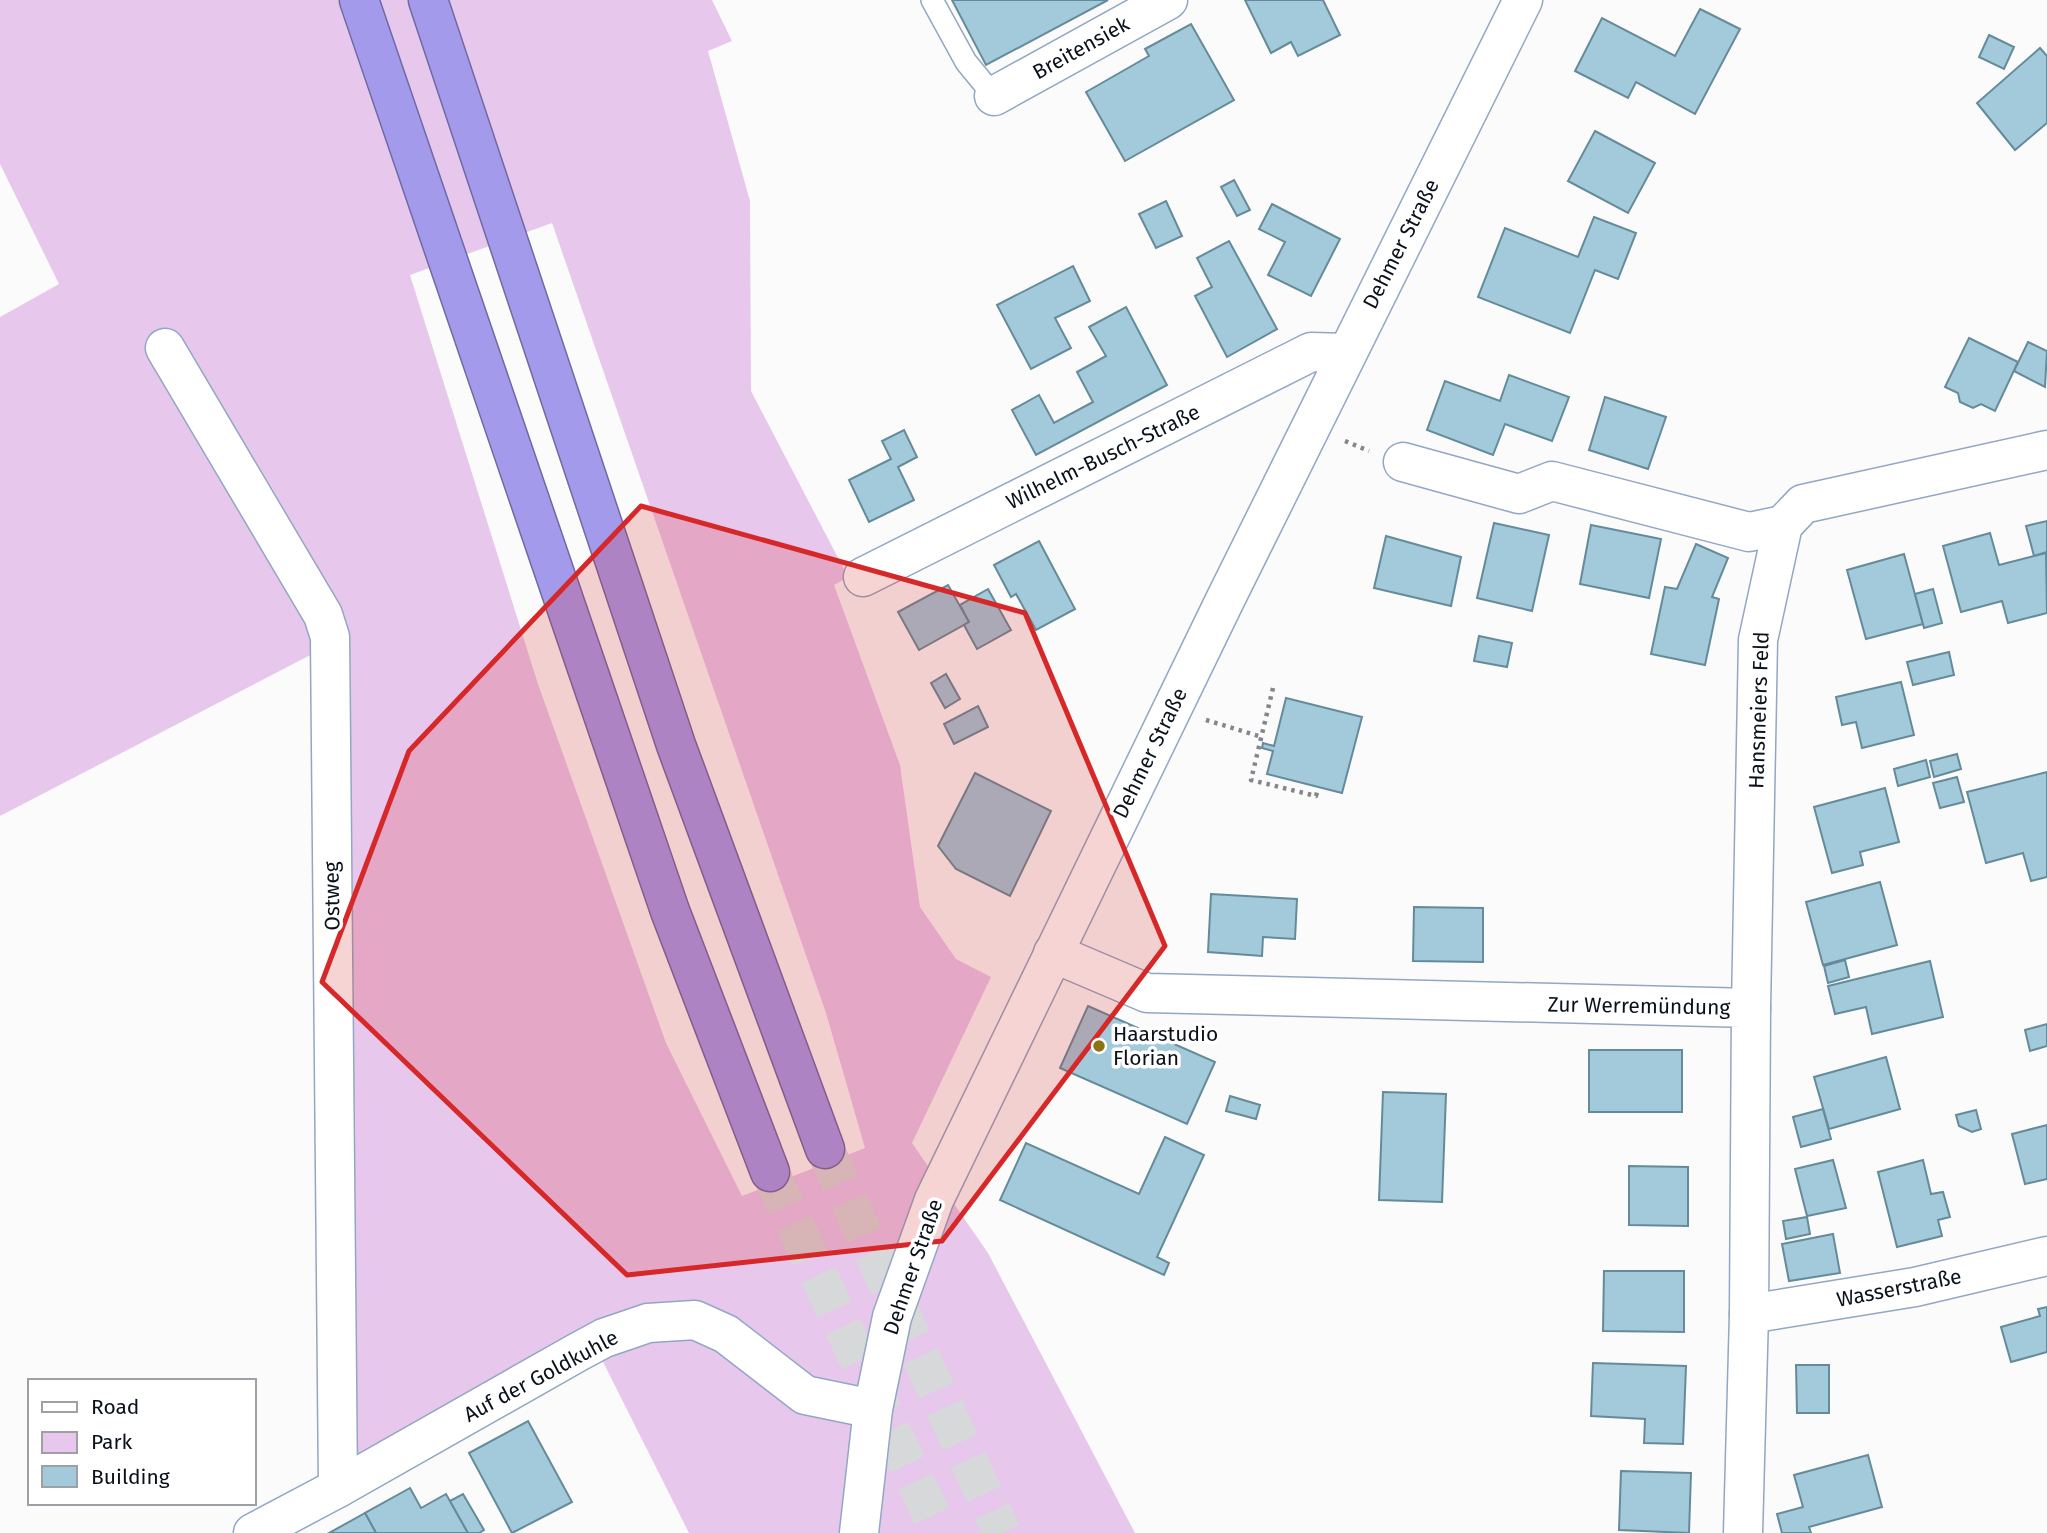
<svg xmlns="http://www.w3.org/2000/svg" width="2047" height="1533" font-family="'Fira Sans',sans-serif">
	<rect width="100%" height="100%" fill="#fbfbfb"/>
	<path fill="#e8c7ed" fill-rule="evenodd" d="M 0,0 L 712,0 L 732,41 L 708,51 L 750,201 L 751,391 L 848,577 L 834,585 L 900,765 L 920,907 L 956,959 L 991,977 L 912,1143 L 988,1253 L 1135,1533 L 689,1533 L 588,1332 L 326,1478 L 322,649 L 0,816 L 0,317 L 59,284 L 0,164 ZM 552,223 L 826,1013 L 865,1148 L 742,1196 L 666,1043 L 537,681 L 410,275 Z"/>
	<g fill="#a2cada" stroke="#658b9a" stroke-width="2">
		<polygon points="952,0 1108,0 986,65"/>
		<polygon points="1245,0 1323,0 1340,35 1298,56 1291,42 1271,53"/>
		<polygon points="1700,9 1740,29 1695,114 1636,82 1628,98 1575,71 1602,18 1675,56"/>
		<polygon points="1191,24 1234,100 1125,161 1086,92 1149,56 1145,49"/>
		<polygon points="1989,35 2014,47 2004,69 1979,57"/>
		<polygon points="2040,48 2047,56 2047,123 2015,150 1977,103"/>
		<polygon points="1595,131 1655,163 1628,213 1568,181"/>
		<polygon points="1234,180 1250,210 1237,216 1221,187"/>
		<polygon points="1166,201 1182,236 1156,248 1139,214"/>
		<polygon points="1272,204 1340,239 1311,296 1268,275 1285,242 1259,229"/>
		<polygon points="1594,217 1636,233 1618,279 1595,270 1570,333 1478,297 1505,228 1578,257"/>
		<polygon points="1229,241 1277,329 1227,357 1195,296 1212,287 1197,258"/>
		<polygon points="1073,266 1090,301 1055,318 1071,348 1031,369 997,305"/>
		<polygon points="1126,307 1167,385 1036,455 1012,410 1039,395 1054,423 1093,402 1077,372 1106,356 1089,327"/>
		<polygon points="1969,338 2018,362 1995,411 1981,404 1973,408 1960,402 1958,393 1945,387"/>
		<polygon points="2028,342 2047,351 2045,387 2014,371"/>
		<polygon points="1509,375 1569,397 1552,441 1505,424 1493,455 1427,430 1445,381 1500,401"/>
		<polygon points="1605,397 1666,417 1648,469 1589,450"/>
		<polygon points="904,430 917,457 898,467 914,500 869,522 849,480 891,459 882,441"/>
		<polygon points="2047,521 2047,552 2034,556 2026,526"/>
		<polygon points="1494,523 1549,535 1532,611 1477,598"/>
		<polygon points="1591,525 1661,539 1649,598 1580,584"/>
		<polygon points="1990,533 1999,565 2046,553 2047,613 2008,623 2002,601 1961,612 1943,546"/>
		<polygon points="1386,536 1461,557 1451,606 1374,588"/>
		<polygon points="1039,541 1075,609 1036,630 1016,594 1011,597 994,565"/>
		<polygon points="1696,544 1728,558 1712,597 1719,599 1705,665 1651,654 1665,587 1677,589"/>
		<polygon points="1904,554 1923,624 1866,639 1847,570"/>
		<polygon points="948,585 969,622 919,650 898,612"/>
		<polygon points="988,589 1011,630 977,649 964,625 969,622 960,605"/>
		<polygon points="1933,589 1942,623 1924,628 1915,594"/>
		<polygon points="1479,636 1512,643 1507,667 1474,661"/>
		<polygon points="1949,652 1954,675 1913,685 1907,662"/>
		<polygon points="946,674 960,699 945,708 931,683"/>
		<polygon points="1901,682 1914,735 1862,748 1856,722 1842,725 1836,697"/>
		<polygon points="1286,698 1362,717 1342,793 1267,774 1273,751 1262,748 1263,743 1274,746"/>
		<polygon points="978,706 988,727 954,744 944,724"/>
		<polygon points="1957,754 1961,769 1934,777 1930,761"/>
		<polygon points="1926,760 1930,777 1898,786 1894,769"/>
		<polygon points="2047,772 2047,877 2031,881 2023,853 1986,863 1967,792"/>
		<polygon points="975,773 1051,811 1010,896 956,869 938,846"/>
		<polygon points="1957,777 1964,802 1940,808 1933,783"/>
		<polygon points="1885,788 1899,842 1860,852 1863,865 1832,873 1814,807"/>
		<polygon points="1880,882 1897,945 1823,965 1806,902"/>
		<polygon points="1211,894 1297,899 1295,939 1263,937 1262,956 1208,952"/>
		<polygon points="1414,907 1483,908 1483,962 1413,961"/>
		<polygon points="1845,960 1849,977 1828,983 1824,966"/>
		<polygon points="1930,961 1943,1017 1872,1034 1866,1007 1835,1014 1828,986"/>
		<polygon points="1088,1006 1215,1062 1187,1124 1060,1068"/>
		<polygon points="2047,1024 2047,1046 2030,1051 2025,1030"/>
		<rect x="1589" y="1050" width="93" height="62"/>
		<polygon points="1886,1057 1900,1109 1829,1129 1814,1077"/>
		<polygon points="1383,1092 1446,1094 1442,1202 1379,1200"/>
		<polygon points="1230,1096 1260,1105 1256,1119 1226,1111"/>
		<polygon points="1823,1109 1831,1139 1801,1147 1793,1117"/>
		<polygon points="1976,1110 1981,1129 1972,1132 1959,1126 1956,1115"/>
		<polygon points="2047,1125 2047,1179 2025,1184 2012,1134"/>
		<polygon points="1165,1137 1204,1155 1157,1257 1169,1263 1164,1275 1000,1200 1026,1143 1139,1194"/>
		<polygon points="1833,1160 1846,1208 1807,1216 1795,1169"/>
		<polygon points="1923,1160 1931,1194 1943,1192 1950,1217 1938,1220 1942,1236 1897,1247 1878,1172"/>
		<polygon points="1629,1166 1688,1167 1688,1226 1629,1225"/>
		<polygon points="1807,1217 1810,1234 1786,1239 1783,1221"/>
		<polygon points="1833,1234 1840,1273 1789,1281 1782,1244"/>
		<polygon points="1604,1271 1684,1271 1684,1332 1603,1331"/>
		<polygon points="2047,1307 2047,1352 2011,1362 2001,1327 2040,1316 2038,1309"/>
		<polygon points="1593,1363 1686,1366 1683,1444 1644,1443 1645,1419 1591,1416"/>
		<polygon points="1796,1365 1829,1365 1829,1413 1797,1413"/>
		<polygon points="528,1421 572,1502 512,1533 469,1453"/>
		<polygon points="1868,1455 1882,1507 1809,1527 1811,1533 1782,1533 1777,1514 1803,1507 1794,1475"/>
		<polygon points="1621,1471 1691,1473 1689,1533 1619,1530"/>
		<polygon points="410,1488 421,1508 446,1494 468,1533 376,1533 365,1513"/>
		<polygon points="463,1494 484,1530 479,1533 468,1533 450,1501"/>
		<polygon points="365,1513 376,1533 329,1533"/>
	</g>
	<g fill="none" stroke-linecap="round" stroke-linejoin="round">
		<g stroke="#d7d8d9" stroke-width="38" stroke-dasharray="38 19" stroke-linecap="butt">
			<polyline points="825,1149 1002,1533"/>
			<polyline points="770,1172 940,1533"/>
		</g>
		<defs>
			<polyline id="service" points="932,0 966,62 994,96"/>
			<g id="minor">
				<polyline points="994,96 1168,0"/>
				<polyline points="165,348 323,615 330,637 338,1488"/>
				<polyline points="1403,462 1519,494 1552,481 1749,532 1783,525"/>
				<polyline points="863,577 1311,352 1347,353"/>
				<polyline points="1053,953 1147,993 1751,1008 1749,1314 1743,1533"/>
				<polyline points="1751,1008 1758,640 1783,525 1803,504 2047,450"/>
				<polyline points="1749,1314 1915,1287 2047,1256"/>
				<polyline points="253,1533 338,1488 578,1352 604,1338 648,1323 695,1320 726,1334 805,1395 873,1409"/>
			</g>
			<polyline id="tertiary" points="859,1533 873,1409 892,1317 934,1200 1225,600 1523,0"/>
			<g id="motorway">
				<polyline points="359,0 670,911 770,1172"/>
				<polyline points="428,0 676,745 825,1149"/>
			</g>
		</defs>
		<use href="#service" stroke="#92a7c4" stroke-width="24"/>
		<use href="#minor" stroke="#92a7c4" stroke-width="41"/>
		<use href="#tertiary" stroke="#92a7c4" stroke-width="41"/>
		<use href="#motorway" stroke="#6e6aa2" stroke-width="41"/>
		<g stroke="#83878c" stroke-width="4.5" stroke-dasharray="3.5 5" stroke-linecap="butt">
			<polyline points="1345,441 1369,451"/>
			<polyline points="1273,688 1251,780 1316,796 1318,789"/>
			<polyline points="1206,720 1262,737"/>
		</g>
		<use href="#service" stroke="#fff" stroke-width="21"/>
		<use href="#minor" stroke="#fff" stroke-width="38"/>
		<use href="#tertiary" stroke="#fff" stroke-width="38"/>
		<use href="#motorway" stroke="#a49aeb" stroke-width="38"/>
	</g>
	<path fill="#d62828" fill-opacity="0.2" stroke="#d62828" stroke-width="5" stroke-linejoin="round" d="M 641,506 L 1025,613 L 1165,946 L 942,1241 L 627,1275 L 322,982 L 409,751 Z"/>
	<circle fill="#8b7316" stroke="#fff" stroke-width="2.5" cx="1099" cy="1046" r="7"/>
	<g text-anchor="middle" stroke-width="7" stroke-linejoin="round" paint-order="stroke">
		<g font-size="21" fill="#0a111b" stroke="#fff">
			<text transform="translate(1081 48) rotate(-29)" y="7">Breitensiek</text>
			<text transform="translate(1401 244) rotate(-63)" y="7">Dehmer Straße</text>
			<text transform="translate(1103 457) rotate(-26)" y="7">Wilhelm-Busch-Straße</text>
			<text transform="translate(1759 710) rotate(-88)" y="7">Hansmeiers Feld</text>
			<text transform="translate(1150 753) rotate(-64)" y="7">Dehmer Straße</text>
			<text transform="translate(332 896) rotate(-91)" y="7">Ostweg</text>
			<text transform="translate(1639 1006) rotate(1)" y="7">Zur Werremündung</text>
			<text transform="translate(913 1267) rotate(-71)" y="7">Dehmer Straße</text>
			<text transform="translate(1899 1288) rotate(-11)" y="7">Wasserstraße</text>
			<text transform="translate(541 1376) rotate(-28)" y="7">Auf der Goldkuhle</text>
		</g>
		<g font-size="21" fill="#0a111b" stroke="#fff" text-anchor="start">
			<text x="1113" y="1041">Haarstudio<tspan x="1113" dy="24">Florian</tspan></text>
		</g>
	</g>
	<rect x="28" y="1379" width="228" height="126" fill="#ffffff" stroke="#9da0a4" stroke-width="2"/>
	<rect x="42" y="1402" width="35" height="10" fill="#ffffff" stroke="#9da0a4" stroke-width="2"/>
	<text x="91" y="1414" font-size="21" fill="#0a111b">Road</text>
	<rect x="42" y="1432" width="35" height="21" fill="#e8c7ed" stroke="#9da0a4" stroke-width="2"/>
	<text x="91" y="1449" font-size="21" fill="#0a111b">Park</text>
	<rect x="42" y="1466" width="35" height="21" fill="#a2cada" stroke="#9da0a4" stroke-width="2"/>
	<text x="91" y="1484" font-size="21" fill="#0a111b">Building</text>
</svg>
